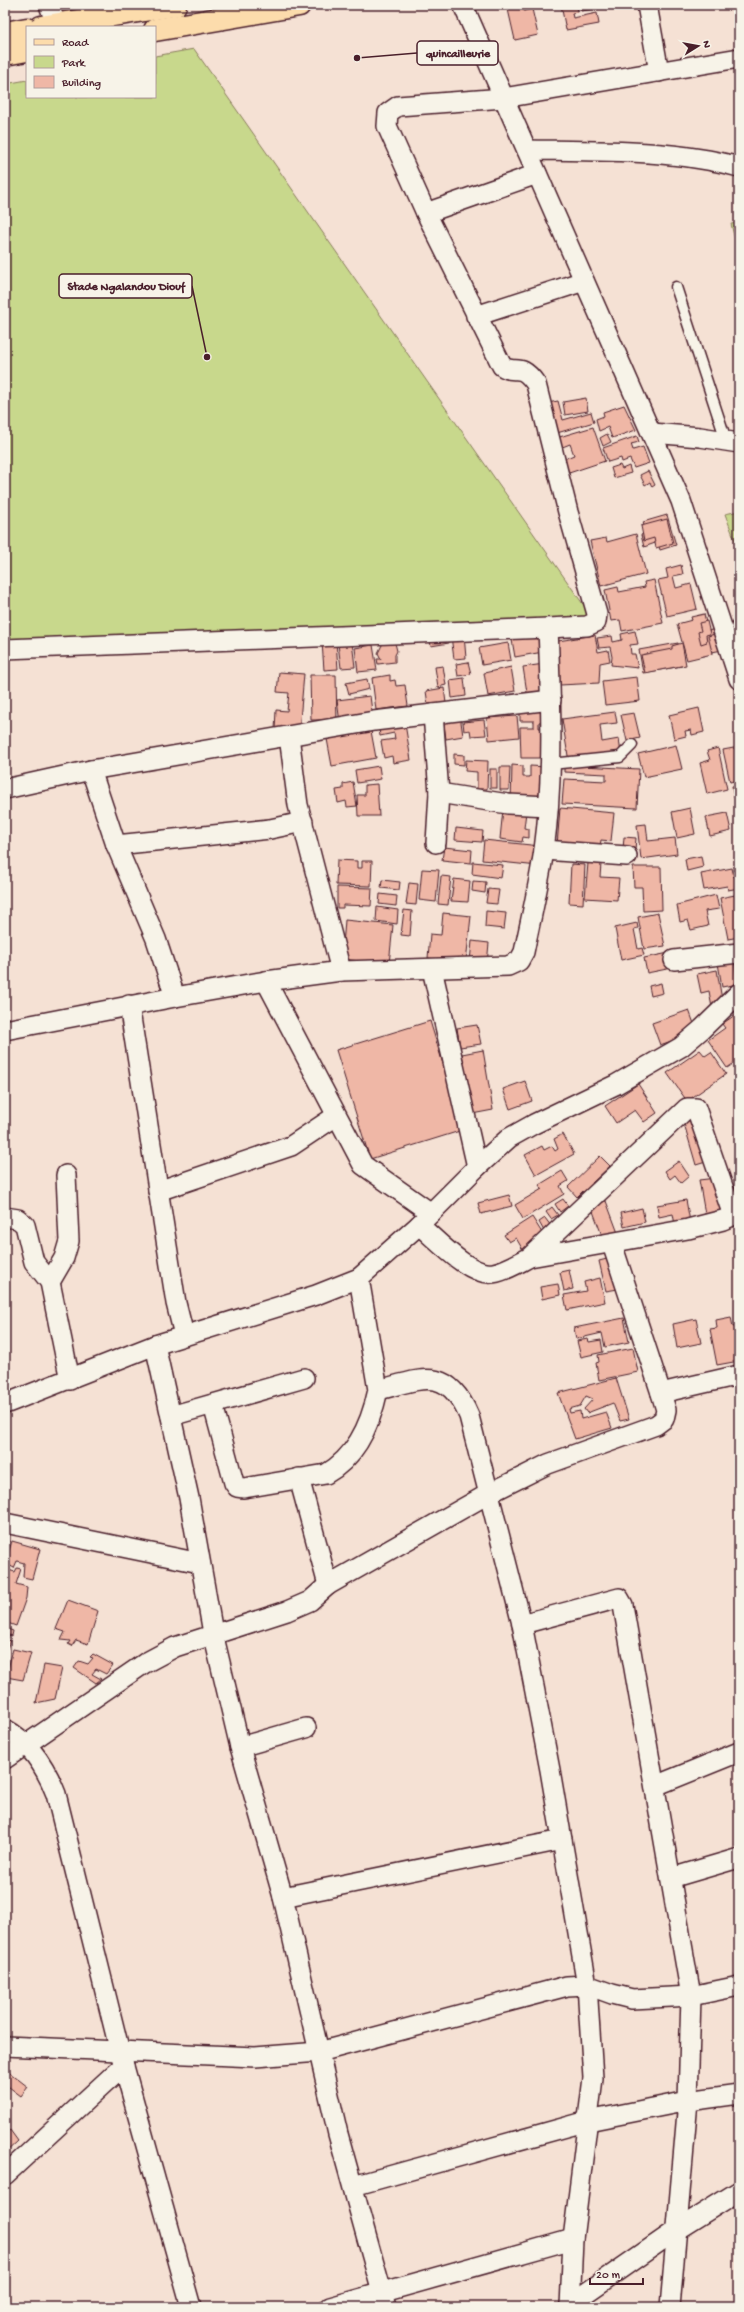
<svg xmlns="http://www.w3.org/2000/svg" width="744" height="2312" font-family="'Gochi Hand',sans-serif">
	<rect width="100%" height="100%" fill="#f5e1d4"/>
	<filter id="ink" filterUnits="userSpaceOnUse"><feTurbulence type="fractalNoise" baseFrequency=".025" numOctaves="2"/><feDisplacementMap in="SourceGraphic" scale="8" xChannelSelector="R" yChannelSelector="G"/><feConvolveMatrix kernelMatrix="1 2 1 2 8 2 1 2 1" color-interpolation-filters="sRGB"/></filter>
	<g filter="url(#ink)">
		<g fill="#c8d88c" stroke="#897c5c">
			<polygon points="194,49 592,617 5,641 5,84 27,80 27,97 155,97 155,56"/>
			<polygon points="739,223 739,255 731,224"/>
			<polygon points="739,511 739,551 725,514"/>
		</g>
		<g fill="#efb7a6" stroke="#4a1f2b">
			<polygon points="507,5 522,5 524,11 532,9 538,35 515,40"/>
			<polygon points="561,5 577,5 578,12 572,13 573,18 597,13 599,24 566,30"/>
			<polygon points="581,5 595,5 596,9 581,11"/>
			<polygon points="586,398 588,411 565,415 563,402"/>
			<polygon points="558,401 563,420 591,412 594,422 557,433 548,403"/>
			<polygon points="624,405 636,430 612,438 608,427 599,431 596,419 604,416 603,412"/>
			<polygon points="593,427 605,461 569,473 564,459 574,455 570,444 560,448 556,438"/>
			<polygon points="607,434 611,442 603,446 600,438"/>
			<polygon points="637,436 639,442 631,444 633,450 643,447 649,463 634,468 630,459 622,462 621,458 608,462 603,448"/>
			<polygon points="620,465 622,469 629,466 631,473 614,478 611,468"/>
			<polygon points="648,471 655,485 652,487 650,482 645,485 640,475"/>
			<polygon points="667,515 676,545 660,550 658,542 644,547 641,535 646,533 643,522"/>
			<polygon points="667,519 673,543 656,548 654,538 644,541 641,526"/>
			<polygon points="636,534 646,574 601,586 590,541 606,538 607,542"/>
			<polygon points="681,565 683,574 673,576 676,588 691,584 697,609 667,616 658,580 668,578 666,569"/>
			<polygon points="654,580 663,623 622,631 620,620 611,621 605,590 618,587 619,592 645,587 644,582"/>
			<polygon points="704,614 708,631 715,629 720,647 711,649 712,654 687,660 677,624 692,620 691,617"/>
			<polygon points="707,621 710,634 706,635 707,642 701,644 698,632 701,631 699,623"/>
			<polygon points="635,631 638,644 630,645 631,654 635,654 638,668 611,665 612,657 610,647 599,648 597,638 612,636 613,642 622,640 621,634"/>
			<polygon points="447,633 449,643 431,646 429,636"/>
			<polygon points="718,633 722,650 712,652 708,636"/>
			<polygon points="464,635 466,658 454,659 451,636"/>
			<polygon points="595,635 598,652 608,650 610,661 600,663 599,683 560,685 558,641"/>
			<polygon points="400,636 399,644 395,643 397,651 395,655 395,662 378,664 377,659 381,659 378,653 383,643"/>
			<polygon points="540,636 543,652 515,657 512,640"/>
			<polygon points="336,641 338,669 324,670 322,642"/>
			<polygon points="352,642 355,667 341,668 338,644"/>
			<polygon points="508,643 511,660 482,665 479,648"/>
			<polygon points="678,643 682,666 643,673 639,650"/>
			<polygon points="682,643 686,665 645,673 641,655 672,649 672,646"/>
			<polygon points="373,645 377,670 358,672 355,648"/>
			<polygon points="468,662 471,674 458,676 456,664"/>
			<polygon points="544,664 548,696 528,699 523,667"/>
			<polygon points="443,666 446,685 438,687 435,667"/>
			<polygon points="511,667 515,691 488,696 484,673"/>
			<polygon points="279,672 304,674 299,732 275,730 276,710 287,711 289,693 277,692"/>
			<polygon points="310,675 336,675 337,725 321,726 321,720 311,720"/>
			<polygon points="390,675 390,681 395,680 396,686 405,685 408,706 376,710 372,678"/>
			<polygon points="637,677 640,701 605,705 602,681"/>
			<polygon points="464,678 466,696 452,698 450,680"/>
			<polygon points="367,679 369,689 349,694 346,683"/>
			<polygon points="444,688 446,703 428,705 426,691"/>
			<polygon points="370,696 373,719 340,723 337,700"/>
			<polygon points="520,708 548,708 548,721 539,722 539,728 548,728 549,758 521,758 520,727 534,727 534,721 520,721"/>
			<polygon points="699,708 704,732 692,735 691,730 685,731 686,736 674,739 669,715"/>
			<polygon points="615,712 617,723 600,725 602,742 619,739 621,754 569,762 562,719"/>
			<polygon points="634,713 640,738 627,741 621,715"/>
			<polygon points="460,715 463,736 446,739 443,718"/>
			<polygon points="517,716 519,737 489,740 487,718"/>
			<polygon points="484,720 486,735 471,736 470,730 464,731 463,722"/>
			<polygon points="405,724 411,760 393,763 392,756 384,758 381,741 395,739 394,733 380,736 379,729"/>
			<polygon points="371,731 376,758 332,766 327,739"/>
			<polygon points="676,745 682,769 644,777 638,754"/>
			<polygon points="739,747 739,780 730,782 723,750"/>
			<polygon points="718,748 727,789 707,794 700,763 710,760 707,751"/>
			<polygon points="454,754 464,755 464,765 454,764"/>
			<polygon points="466,760 488,761 487,789 477,789 477,772 465,771"/>
			<polygon points="512,765 523,766 523,777 530,777 530,766 548,767 546,805 511,803"/>
			<polygon points="564,765 639,769 637,808 562,804 564,779 606,781 606,774 564,772"/>
			<polygon points="379,766 381,779 357,783 355,770"/>
			<polygon points="500,767 510,767 509,790 500,790"/>
			<rect x="490" y="769" width="7" height="19"/>
			<polygon points="353,782 357,806 347,807 346,801 338,803 336,790 343,789 343,784"/>
			<polygon points="377,784 379,816 358,816 357,795 365,795 365,785"/>
			<polygon points="739,785 739,797 734,798 732,786"/>
			<polygon points="560,808 614,813 611,841 601,840 600,846 557,846"/>
			<polygon points="690,808 695,834 677,838 672,812"/>
			<polygon points="503,809 526,812 524,828 529,829 529,838 523,837 522,842 500,839"/>
			<polygon points="727,813 731,831 710,836 706,817"/>
			<polygon points="646,824 648,841 675,838 677,854 641,859 637,825"/>
			<polygon points="456,828 483,831 482,842 455,840"/>
			<polygon points="624,837 636,838 635,850 623,849"/>
			<polygon points="484,840 540,846 538,866 482,860"/>
			<polygon points="444,847 472,850 471,863 442,860"/>
			<polygon points="701,856 703,867 687,871 685,859"/>
			<polygon points="337,860 357,861 357,868 362,868 362,861 372,861 371,886 336,885"/>
			<polygon points="473,862 503,865 501,878 472,874"/>
			<polygon points="588,863 601,864 600,877 619,878 617,900 585,898"/>
			<polygon points="571,864 585,865 583,904 569,903"/>
			<polygon points="633,867 661,867 662,910 643,911 642,887 634,887"/>
			<polygon points="732,868 734,877 738,876 739,888 728,890 727,886 704,890 701,874"/>
			<polygon points="422,869 439,870 436,902 419,900"/>
			<polygon points="441,876 451,877 448,905 438,904"/>
			<polygon points="454,879 470,881 468,902 451,901"/>
			<polygon points="382,880 400,882 399,890 381,888"/>
			<polygon points="473,881 486,882 485,893 472,891"/>
			<polygon points="409,883 418,884 416,905 406,904"/>
			<polygon points="337,887 372,888 371,906 343,905 343,908 337,908"/>
			<polygon points="488,889 499,890 497,904 486,903"/>
			<polygon points="380,894 397,896 396,906 379,904"/>
			<polygon points="716,895 719,909 705,911 708,926 691,930 688,920 680,922 677,905"/>
			<polygon points="735,895 739,918 739,937 728,939 720,898"/>
			<polygon points="377,907 398,910 397,924 376,921"/>
			<polygon points="404,910 412,911 410,936 401,935"/>
			<polygon points="486,911 506,913 504,929 485,927"/>
			<polygon points="443,913 471,916 466,962 428,958 430,934 441,935"/>
			<polygon points="658,913 665,946 644,949 638,917"/>
			<polygon points="345,920 393,925 389,964 342,959"/>
			<polygon points="637,923 638,928 634,929 638,949 642,948 644,955 621,960 615,928"/>
			<polygon points="472,941 489,943 487,964 470,962"/>
			<polygon points="669,953 672,968 647,973 644,958"/>
			<polygon points="734,961 738,984 722,987 718,963"/>
			<polygon points="717,970 723,1006 712,1008 709,991 701,993 697,974"/>
			<polygon points="661,983 663,993 651,996 649,986"/>
			<polygon points="689,1010 697,1032 660,1045 652,1023"/>
			<polygon points="735,1015 739,1021 739,1060 727,1068 708,1040 725,1028 722,1024"/>
			<polygon points="430,1021 463,1130 370,1159 336,1050"/>
			<polygon points="477,1025 481,1044 460,1047 457,1028"/>
			<polygon points="483,1050 493,1110 472,1114 462,1054"/>
			<polygon points="700,1050 705,1056 711,1052 726,1074 687,1101 667,1073"/>
			<polygon points="525,1081 532,1101 510,1109 503,1089"/>
			<polygon points="638,1084 657,1113 644,1122 635,1110 616,1123 605,1106"/>
			<polygon points="696,1116 709,1161 696,1165 683,1120"/>
			<polygon points="563,1134 574,1154 536,1175 525,1155 542,1146 544,1150 552,1146 555,1151 558,1149 554,1139"/>
			<polygon points="600,1156 610,1166 592,1183 598,1190 589,1198 583,1191 577,1197 568,1187"/>
			<polygon points="679,1161 689,1176 681,1183 675,1175 670,1179 665,1171"/>
			<polygon points="562,1171 568,1181 560,1186 564,1194 523,1219 515,1205 542,1189 539,1185"/>
			<polygon points="716,1178 721,1211 705,1214 699,1180"/>
			<polygon points="739,1187 739,1206 733,1188"/>
			<polygon points="509,1195 512,1206 481,1214 478,1203"/>
			<polygon points="563,1199 568,1206 560,1212 555,1204"/>
			<polygon points="686,1200 691,1227 676,1230 673,1214 659,1217 657,1205"/>
			<polygon points="606,1201 618,1233 603,1238 591,1206"/>
			<polygon points="552,1207 558,1215 551,1219 546,1212"/>
			<polygon points="642,1208 645,1222 624,1227 621,1213"/>
			<polygon points="532,1217 544,1236 523,1250 516,1238 509,1242 504,1235"/>
			<polygon points="545,1218 551,1226 544,1231 539,1222"/>
			<polygon points="611,1258 618,1289 606,1291 599,1261"/>
			<polygon points="569,1270 573,1289 564,1291 560,1272"/>
			<polygon points="600,1278 605,1302 567,1310 564,1295 586,1291 584,1282"/>
			<polygon points="558,1284 560,1295 542,1299 540,1287"/>
			<polygon points="731,1317 733,1327 737,1326 739,1335 739,1361 717,1365 710,1329 717,1328 716,1320"/>
			<polygon points="624,1318 629,1342 605,1347 602,1333 576,1339 574,1328"/>
			<polygon points="696,1319 701,1343 677,1348 673,1324"/>
			<polygon points="588,1339 589,1342 601,1340 603,1352 581,1357 577,1341"/>
			<polygon points="633,1348 638,1372 599,1380 596,1363 599,1362 598,1355"/>
			<polygon points="616,1378 629,1419 620,1421 613,1403 587,1413 584,1409 593,1399 586,1396 580,1406 569,1409 570,1413 580,1411 581,1419 606,1412 612,1428 575,1439 558,1393"/>
			<polygon points="5,1540 9,1541 5,1557"/>
			<polygon points="12,1541 40,1549 32,1579 23,1577 24,1563 17,1561 14,1568 5,1563"/>
			<polygon points="17,1568 21,1569 16,1584 27,1587 26,1598 16,1626 5,1622 5,1569 15,1572"/>
			<polygon points="68,1600 98,1611 88,1644 76,1640 72,1646 68,1644 70,1641 61,1640 65,1632 56,1629"/>
			<polygon points="5,1628 13,1631 12,1636 9,1635 7,1640 10,1640 7,1649 5,1648"/>
			<polygon points="13,1649 31,1653 23,1680 6,1677"/>
			<polygon points="93,1654 113,1665 106,1674 96,1669 92,1674 101,1679 96,1683 74,1668 79,1661 88,1664 93,1658 90,1657"/>
			<polygon points="44,1665 62,1668 55,1699 36,1703"/>
			<polygon points="5,2069 28,2087 21,2096 5,2084"/>
			<polygon points="10,2130 18,2141 5,2153 5,2134"/>
		</g>
		<g fill="none" stroke-linecap="round" stroke-linejoin="round">
			<defs>
				<g id="service">
					<polyline points="676,287 726,440"/>
					<polyline points="551,764 620,757 632,745"/>
				</g>
				<g id="minor">
					<polyline points="49,5 56,24"/>
					<polyline points="463,5 681,501 739,679"/>
					<polyline points="647,5 659,72"/>
					<path d="M 527,150 C 596,151 673,149 739,167"/>
					<polyline points="426,213 537,174"/>
					<polyline points="476,316 584,281"/>
					<polyline points="652,433 700,437 739,443"/>
					<path d="M 5,649 L 548,628 L 587,626 L 596,622 L 597,614 L 568,512 L 536,384 C 519,360 515,376 502,366 L 426,213 L 387,126 L 388,113 L 398,106 L 504,98 L 739,58"/>
					<polyline points="433,714 439,793 436,843"/>
					<polyline points="289,736 298,805 341,971"/>
					<polyline points="91,770 116,845 156,939 175,997"/>
					<polyline points="5,789 91,770 374,721 551,700"/>
					<polyline points="439,793 508,804 548,806"/>
					<polyline points="116,845 270,829 303,822"/>
					<polyline points="544,850 627,856"/>
					<polyline points="674,960 739,953"/>
					<polyline points="432,969 477,1167"/>
					<polyline points="266,981 363,1165 431,1213"/>
					<polyline points="129,1005 176,1303 184,1335"/>
					<path d="M 5,1030 L 175,997 L 266,981 L 341,971 L 508,966 L 519,961 L 524,952 C 531,918 539,884 544,850 C 554,776 551,702 548,628"/>
					<polyline points="158,1191 291,1146 336,1116"/>
					<polyline points="5,1217 18,1219 25,1225 34,1262 50,1282 70,1380"/>
					<path d="M 419,1225 C 436,1239 470,1277 493,1273 C 506,1271 518,1263 530,1257 L 687,1108 L 696,1108 L 731,1210 L 730,1217 L 723,1220 L 688,1229 L 530,1257"/>
					<polyline points="50,1282 64,1258 69,1241 66,1175"/>
					<polyline points="155,1345 189,1498 213,1633 240,1747 283,1897 338,2134 386,2307"/>
					<path d="M 378,1390 C 422,1379 447,1365 469,1416 L 522,1624 L 550,1770 L 587,1985 L 593,2078 L 573,2239 L 570,2307"/>
					<polyline points="661,1393 739,1375"/>
					<polyline points="5,1404 155,1345 316,1295 359,1278 419,1225 477,1167 509,1138 534,1124 615,1085 681,1047 702,1029 739,993"/>
					<path d="M 213,1405 L 234,1483 L 237,1487 L 244,1488 L 326,1474 C 356,1457 371,1423 378,1390 L 359,1278"/>
					<polyline points="171,1416 304,1378"/>
					<polyline points="299,1478 328,1585"/>
					<polyline points="5,1523 200,1563"/>
					<polyline points="522,1624 619,1598 623,1605 691,1996 688,2101 670,2307"/>
					<path d="M 5,1729 C 31,1743 46,1768 56,1794 L 120,2052 L 191,2307"/>
					<polyline points="240,1747 306,1728"/>
					<polyline points="5,1759 145,1663 175,1647 287,1611 310,1601 328,1585 488,1494 548,1464 656,1425 664,1419 666,1410 661,1393 612,1244"/>
					<polyline points="655,1786 739,1752"/>
					<polyline points="671,1878 739,1858"/>
					<polyline points="283,1897 562,1840"/>
					<polyline points="5,2046 255,2057 319,2052 567,1986 587,1985 612,1994 632,1999 691,1996 739,1986"/>
					<polyline points="5,2175 124,2065"/>
					<polyline points="353,2186 588,2121 688,2101 739,2094"/>
					<polyline points="570,2304 675,2231 739,2191"/>
					<polyline points="330,2307 573,2239"/>
				</g>
				<g id="primary">
					<polyline points="41,27 175,5"/>
					<polyline points="155,30 299,5"/>
					<polyline points="5,33 27,29"/>
					<polyline points="5,54 27,50"/>
				</g>
			</defs>
			<use href="#service" stroke="#4a1f2b" stroke-width="13"/>
			<use href="#minor" stroke="#4a1f2b" stroke-width="22"/>
			<use href="#primary" stroke="#4a1f2b" stroke-width="25"/>
			<use href="#service" stroke="#f7f3e8" stroke-width="10"/>
			<use href="#minor" stroke="#f7f3e8" stroke-width="19"/>
			<use href="#primary" stroke="#fcdcac" stroke-width="22"/>
		</g>
	</g>
	<path fill="none" stroke="#4a1f2b" stroke-width="1.5" d="M357 58L417 53M207 357L192 286"/>
	<g fill="#4a1f2b" stroke="#f7f3e8" stroke-width="1.5">
		<circle cx="357" cy="58" r="4"/>
		<circle cx="207" cy="357" r="4"/>
	</g>
	<g fill="#f7f3e8" stroke="#4a1f2b" stroke-width="1.5">
		<rect x="417" y="41" width="81" height="24" rx="4"/>
		<rect x="59" y="274" width="133" height="24" rx="4"/>
	</g>
	<g font-size="12" text-anchor="middle" font-weight="bold" fill="#4a1f2b">
		<text x="458" y="57">quincailleurie</text>
		<text x="126" y="290">Stade Ngalandou Diouf</text>
	</g>
	<rect width="744" height="2312" fill="none" stroke="#f7f3e8" stroke-width="20"/>
	<rect x="10" y="10" width="724" height="2292" fill="none" stroke="#4a1f2b" stroke-width="1.5" filter="url(#ink)"/>
	<rect x="26" y="26" width="130" height="72" fill="#f7f3e8" stroke="#b29e9c"/>
	<rect x="34" y="39" width="20" height="6" fill="#fcdcac" stroke="#b29e9c"/>
	<text x="62" y="46" font-size="12" fill="#4a1f2b">Road</text>
	<rect x="34" y="56" width="20" height="12" fill="#c8d88c" stroke="#b29e9c"/>
	<text x="62" y="66" font-size="12" fill="#4a1f2b">Park</text>
	<rect x="34" y="76" width="20" height="12" fill="#efb7a6" stroke="#b29e9c"/>
	<text x="62" y="86" font-size="12" fill="#4a1f2b">Building</text>
	<g transform="translate(698 46) rotate(79)" stroke="#f7f3e8" stroke-width="3" paint-order="stroke">
	<path d="M0-3L7 15L0 10L-7 15Z" fill="#4a1f2b"/>
	<text y="-6" font-size="11" font-weight="bold" text-anchor="middle" fill="#4a1f2b">N</text>
	</g>
	<path d="M590 2278v6h53v-6" fill="none" stroke="#4a1f2b" stroke-width="2"/>
	<text x="596" y="2278" font-size="12" fill="#4a1f2b" stroke="#f7f3e8" stroke-width="3" paint-order="stroke">20 m</text>
</svg>
